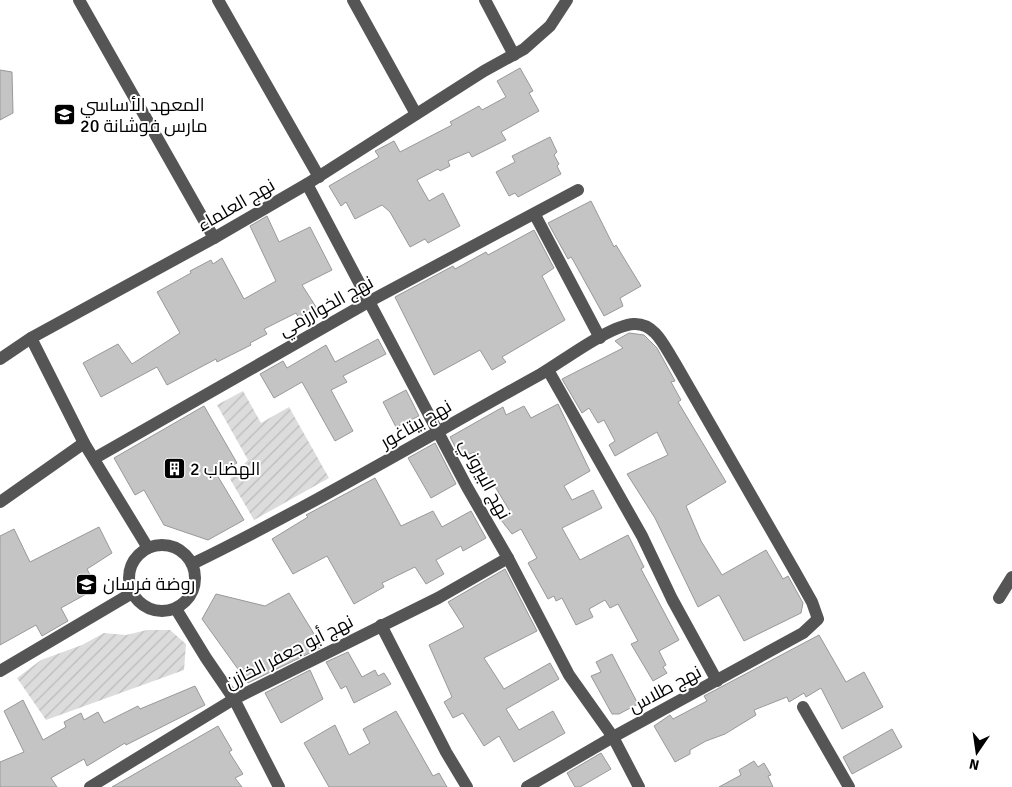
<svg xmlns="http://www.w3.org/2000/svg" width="1012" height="787" font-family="Signika,Cairo,sans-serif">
	<defs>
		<pattern id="garden-furrows" width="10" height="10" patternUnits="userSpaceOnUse" patternTransform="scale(1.25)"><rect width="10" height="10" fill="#dcdcdc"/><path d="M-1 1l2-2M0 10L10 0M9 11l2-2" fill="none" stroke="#bbb"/></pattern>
	</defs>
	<rect width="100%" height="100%" fill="#fff"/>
	<g fill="url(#garden-furrows)">
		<polygon points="243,391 261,423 289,407 329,478 254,520 230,479 248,460 217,405"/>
		<polygon points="147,630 170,630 186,644 184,670 46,720 17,678 41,660 82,645 104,633 126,635"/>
	</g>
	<g fill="#c4c4c4" stroke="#999">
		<polygon points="520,68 533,91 529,93 539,111 501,132 506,140 472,157 469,152 448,161 450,166 440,171 438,169 417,180 429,201 443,193 460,226 428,243 425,239 410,247 390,212 382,205 355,219 346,202 341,206 329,186 379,157 375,151 394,141 400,152 452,125 450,122 479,106 482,110 506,97 497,81"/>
		<polygon points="0,70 12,72 13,113 0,120"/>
		<polygon points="550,137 557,152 554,155 559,164 557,166 561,174 518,197 515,193 509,196 496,172 515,162 512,156"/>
		<polygon points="591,201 614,247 616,245 641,286 620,298 623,306 604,316 573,260 571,257 568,259 548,223"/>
		<polygon points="267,216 279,242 310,227 332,270 302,285 316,307 299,318 296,313 264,329 267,334 250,343 251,345 217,362 216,359 167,385 157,367 101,397 83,363 118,344 132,364 180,333 157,292 191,273 190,271 211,260 213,264 222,258 244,299 276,281 250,226"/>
		<polygon points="534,230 554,268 542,276 565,320 502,357 506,362 492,370 480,350 434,375 395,297 453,266 455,269 486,252 488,255"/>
		<polygon points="629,333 644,335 657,348 675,381 671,382 681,400 678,402 726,482 686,506 701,541 722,575 766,550 783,579 788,576 803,603 801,613 744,641 719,595 698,607 655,518 627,474 668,455 657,432 615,456 609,445 615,441 604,420 598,423 589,408 582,413 562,379 623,348 615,341"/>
		<polygon points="378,339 386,354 343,376 347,382 331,390 353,431 335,441 302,382 274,398 260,374 283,361 287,368 326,345 335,362"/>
		<polygon points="406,390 419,416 396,427 383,402"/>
		<polygon points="558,404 590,471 564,486 572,500 593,490 602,508 562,528 580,560 628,535 644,567 641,569 679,640 659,651 666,665 663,667 667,673 653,681 631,644 638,641 618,604 610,608 605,600 589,609 593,617 576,625 562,598 556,601 554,596 548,599 528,563 537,558 521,529 512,534 501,520 511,513 474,452 461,458 450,437 503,407 506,415 524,406 531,418"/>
		<polygon points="204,406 237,463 217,475 244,520 208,540 164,525 144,490 135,495 114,458"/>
		<polygon points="435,443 456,484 431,498 408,458"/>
		<polygon points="375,478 401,526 433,511 442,527 471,511 486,538 463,551 461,546 436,560 444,574 426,584 415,567 382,583 384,587 354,604 327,556 293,574 272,539 308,517 306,515"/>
		<polygon points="99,527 112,553 87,569 97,588 61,608 68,621 42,636 36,625 0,645 0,536 14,529 30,562"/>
		<polygon points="505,569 537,631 484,658 504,689 550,663 559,679 506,709 519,730 553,711 565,733 514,762 499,736 484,746 463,713 453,718 444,702 452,697 429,645 464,627 448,602"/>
		<polygon points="289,593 322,647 248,683 202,619 216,594 265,606"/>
		<polygon points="819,635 846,682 864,672 883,707 842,729 821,688 806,697 804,693 789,702 787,697 754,710 756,715 725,734 706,741 690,750 690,754 675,762 654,726 670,715 673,719 707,701 704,696"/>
		<polygon points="348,652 362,677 375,670 378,676 384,673 391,684 354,703 346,686 341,689 326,662"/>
		<polygon points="612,654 638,704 619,714 612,714 591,676 601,672 596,662"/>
		<polygon points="310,670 323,699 281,723 265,693"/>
		<polygon points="195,686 205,705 126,745 125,743 87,766 84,759 51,778 57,787 0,787 0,762 24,752 4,711 23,700 43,740 66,727 64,722 81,713 84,720 98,712 104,723 138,706 140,709"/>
		<polygon points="396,711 433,776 439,773 447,787 329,787 304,743 335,725 349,755 370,743 363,729"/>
		<polygon points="218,726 232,750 229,752 243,774 235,778 242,787 112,787"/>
		<polygon points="892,729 902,747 852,774 843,757"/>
		<polygon points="601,753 611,769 580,787 575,787 567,773"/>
		<polygon points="754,761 758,767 764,763 771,775 768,776 773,787 719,787 741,775 739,770"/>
	</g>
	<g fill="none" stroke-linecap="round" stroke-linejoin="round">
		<g stroke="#555" stroke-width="12">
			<polyline points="79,0 214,238"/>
			<polyline points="218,0 319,177"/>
			<polyline points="353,0 416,114"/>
			<polyline points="485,0 514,55"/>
			<polyline points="307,184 467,487 508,558 569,675 613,737 639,787"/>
			<polyline points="535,215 600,338"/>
			<polyline points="31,338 84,443 148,548"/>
			<polyline points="0,359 31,338 214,238 307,184 484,71 524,49 550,26 567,0"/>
			<polyline points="548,370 642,536 672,599 717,681"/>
			<polyline points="95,458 370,301 578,190"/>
			<polyline points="0,502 84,443"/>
			<circle cx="162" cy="578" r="33"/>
			<path d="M 192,564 C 311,506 425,438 541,374 C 563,361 610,325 634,324 C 656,323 665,348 675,363 L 794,570 L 812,602 L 818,619 L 803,633 L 613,737 L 527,787"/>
			<polyline points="999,598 1012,577"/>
			<polyline points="176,609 206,658 234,699 279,787"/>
			<polyline points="381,625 446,752 467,787"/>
			<polyline points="0,671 132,593"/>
			<polyline points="803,707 849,787"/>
			<polyline points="90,787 234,699 438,598 508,558"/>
		</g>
	</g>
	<defs>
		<symbol id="school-square" viewBox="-11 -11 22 22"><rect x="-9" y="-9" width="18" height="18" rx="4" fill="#000" stroke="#fff"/><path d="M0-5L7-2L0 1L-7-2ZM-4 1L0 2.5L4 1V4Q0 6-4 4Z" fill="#fff"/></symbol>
		<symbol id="building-square" viewBox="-11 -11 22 22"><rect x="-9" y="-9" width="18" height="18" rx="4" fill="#000" stroke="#fff"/><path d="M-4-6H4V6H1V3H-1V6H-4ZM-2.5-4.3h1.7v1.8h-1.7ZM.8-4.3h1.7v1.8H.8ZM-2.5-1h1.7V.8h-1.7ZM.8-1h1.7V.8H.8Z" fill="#fff"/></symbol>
	</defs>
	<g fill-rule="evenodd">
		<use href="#school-square" x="52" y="102" width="25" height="25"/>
		<use href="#building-square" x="162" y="456" width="25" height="25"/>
		<use href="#school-square" x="74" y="572" width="25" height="25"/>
	</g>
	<g text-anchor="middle" stroke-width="4" stroke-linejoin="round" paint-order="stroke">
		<g font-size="18" fill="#000" stroke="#fff" text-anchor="start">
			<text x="80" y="111">المعهد الأساسي<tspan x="80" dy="21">20 مارس فوشانة</tspan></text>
			<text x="190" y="475">الهضاب 2</text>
			<text x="103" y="590">روضة فرسان</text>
		</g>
		<g font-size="18" fill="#000" stroke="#fff">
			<text transform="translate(236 205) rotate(-30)" y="6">نهج العلماء</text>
			<text transform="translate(326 306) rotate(-29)" y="6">نهج الخوارزمي</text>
			<text transform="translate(416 424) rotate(-30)" y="6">نهج بيتاغور</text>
			<text transform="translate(485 479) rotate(62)" y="6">نهج البيروني</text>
			<text transform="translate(289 652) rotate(-27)" y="6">نهج أبو جعفر الخازن</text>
			<text transform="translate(665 689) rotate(-28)" y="6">نهج طلاس</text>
		</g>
	</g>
	<g transform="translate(977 752) rotate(193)" stroke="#ffffff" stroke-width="4" paint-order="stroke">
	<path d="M0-4L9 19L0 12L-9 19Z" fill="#000000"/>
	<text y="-8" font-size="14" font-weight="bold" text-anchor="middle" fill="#000000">N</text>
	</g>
</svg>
